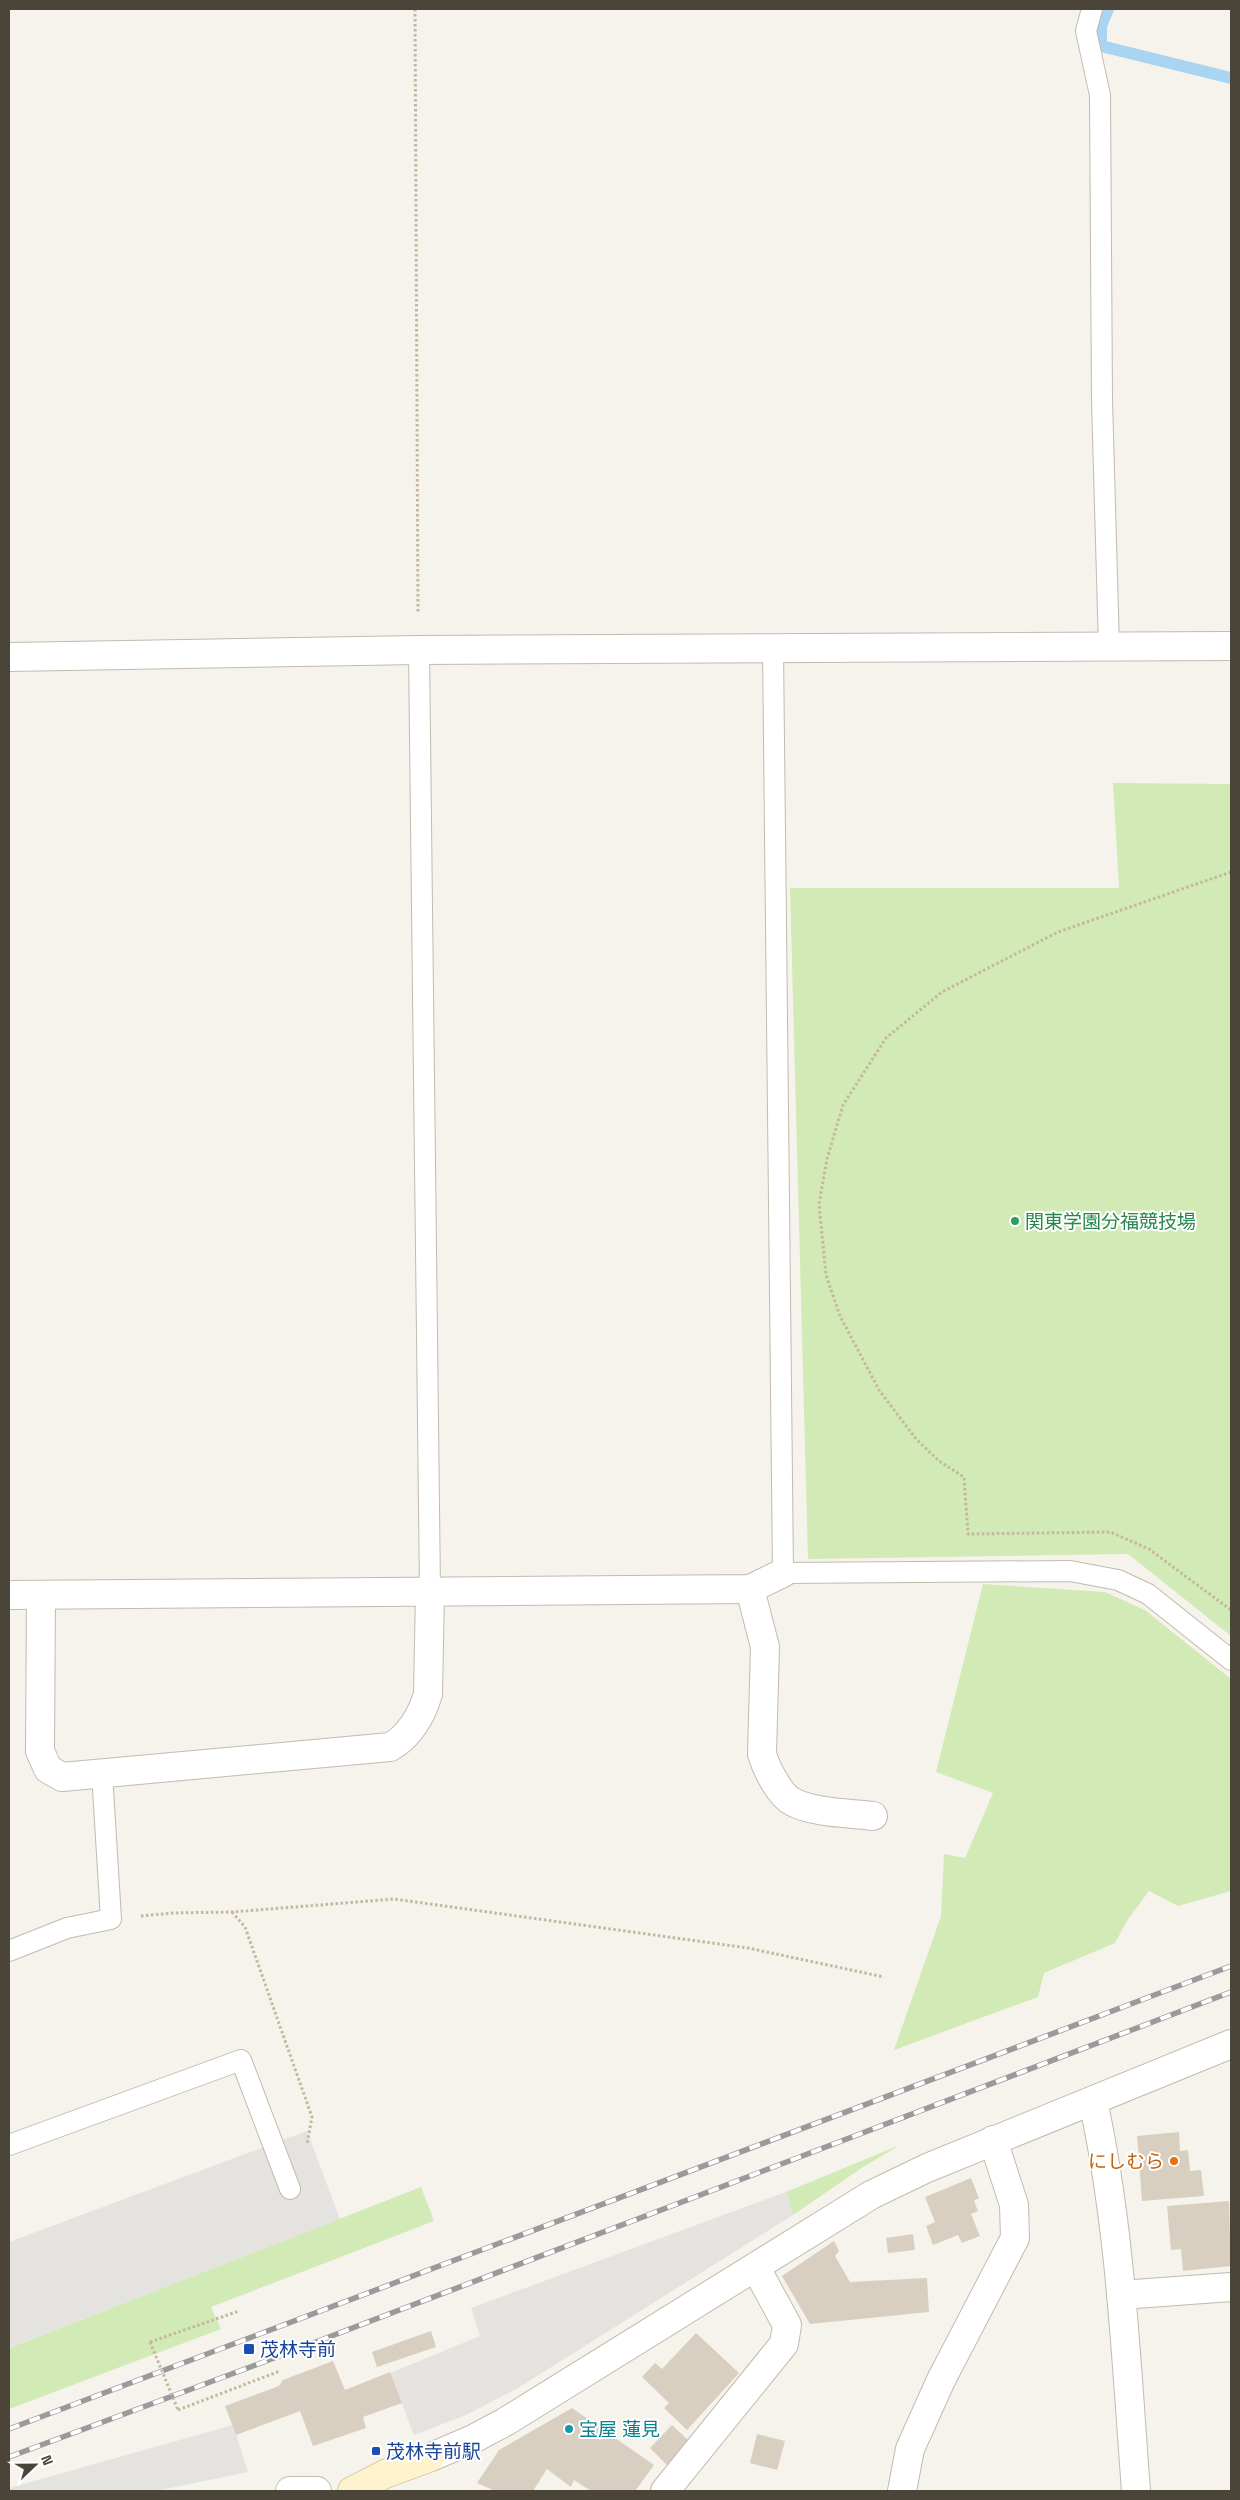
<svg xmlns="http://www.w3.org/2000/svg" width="1240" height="2500" font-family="'Space Grotesk','Noto Sans JP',sans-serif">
	<rect width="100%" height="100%" fill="#f6f3ec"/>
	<g fill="#d2eab5">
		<polygon points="1113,783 1231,784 1231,1636 1128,1554 808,1559 790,888 1119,888"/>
		<polygon points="983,1584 1105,1592 1145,1610 1231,1679 1231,1891 1178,1906 1149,1891 1128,1919 1115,1943 1044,1973 1038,1997 894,2050 941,1916 944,1854 965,1858 993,1793 936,1772"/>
		<polygon points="900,2145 863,2167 793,2215 786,2192"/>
		<polygon points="421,2187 434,2221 211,2307 221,2329 9,2409 9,2348"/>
	</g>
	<g fill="#e5e3e0">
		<polygon points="307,2131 340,2219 11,2347 9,2342 9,2242"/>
		<polygon points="786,2192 793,2215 518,2388 466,2415 414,2435 390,2373 480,2336 471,2308"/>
		<polygon points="233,2425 248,2472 156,2491 9,2491 9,2488"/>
	</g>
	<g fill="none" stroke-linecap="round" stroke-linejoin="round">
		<polyline stroke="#a9d4f2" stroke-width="12" points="1108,9 1101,26 1101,46 1231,78"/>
	</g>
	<g fill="#d8cfc1">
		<polygon points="1179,2132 1180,2151 1188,2150 1190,2171 1201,2170 1204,2196 1142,2201 1137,2136"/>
		<polygon points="971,2178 979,2198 974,2201 978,2211 971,2214 980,2236 962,2243 958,2235 933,2245 926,2226 935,2222 925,2197"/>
		<polygon points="1229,2201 1231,2266 1183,2271 1181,2249 1171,2250 1167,2206"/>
		<polygon points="913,2234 915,2250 888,2253 886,2238"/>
		<polygon points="834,2241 839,2251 835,2256 850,2282 927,2278 929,2312 810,2324 782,2276"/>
		<polygon points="431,2331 436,2347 377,2367 372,2352"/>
		<polygon points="696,2333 739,2373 687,2430 664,2408 669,2403 642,2377 655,2363 662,2369"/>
		<polygon points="333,2361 345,2390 390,2372 402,2403 363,2417 366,2428 313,2446 300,2411 236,2435 225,2406 279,2386 283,2380"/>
		<polygon points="572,2408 654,2465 635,2491 591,2491 574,2480 571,2487 547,2469 533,2491 495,2491 477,2483 499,2450"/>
		<polygon points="672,2425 691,2443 669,2467 650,2448"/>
		<polygon points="757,2434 785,2441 777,2470 750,2463"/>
	</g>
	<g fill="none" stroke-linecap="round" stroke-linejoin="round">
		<defs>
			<g id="lane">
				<polyline points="1092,9 1086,31 1100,95 1102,400 1109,648"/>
				<polyline points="773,648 783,1573 1070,1571 1118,1580 1148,1594 1231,1660"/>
				<polyline points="419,650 430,1592"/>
				<polyline points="9,1951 67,1928 111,1919 102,1773"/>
				<polyline points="9,2145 241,2060 290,2189"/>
			</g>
			<g id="street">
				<polyline points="9,657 419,650 1231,646"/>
				<path d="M 750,1589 L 765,1647 L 762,1754 C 766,1768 780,1796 793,1802 C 814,1813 850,1813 873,1816"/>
				<polyline points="9,1595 750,1589 783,1573"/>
				<path d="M 41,1595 L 40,1751 L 48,1769 L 62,1777 L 390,1747 C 409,1737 422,1715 428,1694 L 430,1592"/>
				<path d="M 1093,2101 C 1121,2229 1126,2361 1136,2491"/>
				<polyline points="1121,2295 1231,2287"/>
				<polyline points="431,2457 473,2439 505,2422 871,2195 927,2168 1231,2044"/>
				<polyline points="290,2491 317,2491"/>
				<polyline points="665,2491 784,2344 787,2325 756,2268"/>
				<polyline points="902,2491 910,2449 941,2380 1015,2238 1014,2205 993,2140"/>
			</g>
			<polyline id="secondary" points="352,2491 385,2474 431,2457"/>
		</defs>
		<use href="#lane" stroke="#c2bbae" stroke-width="22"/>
		<use href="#street" stroke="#c2bbae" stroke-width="30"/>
		<use href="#secondary" stroke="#d6c79b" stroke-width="30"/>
		<g stroke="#c4b79f" stroke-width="3" stroke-dasharray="2.5 2.5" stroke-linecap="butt">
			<polyline points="415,9 418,614"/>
			<polyline points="1231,872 1058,932 942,992 886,1038 843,1105 827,1159 819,1204 826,1275 840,1316 879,1390 916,1439 939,1461 964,1477 968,1534 1110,1532 1149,1549 1231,1610"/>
			<polyline points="232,1912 245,1927 312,2117 307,2144"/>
			<polyline points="141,1916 173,1913 232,1912 394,1899 748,1948 884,1977"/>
			<polyline points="150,2342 239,2311"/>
			<polyline points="178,2410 280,2371"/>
		</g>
		<use href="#lane" stroke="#fff" stroke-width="20"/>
		<use href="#street" stroke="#fff" stroke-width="28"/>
		<use href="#secondary" stroke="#fff3cd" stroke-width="28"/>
		<defs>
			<g id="rail">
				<polyline points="9,2429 1231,1966"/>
				<polyline points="9,2457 253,2366 1231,1992"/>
			</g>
		</defs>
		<use href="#rail" stroke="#9a9a9a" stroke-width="5.5"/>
		<use href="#rail" stroke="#fff" stroke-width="4" stroke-dasharray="11" stroke-linecap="butt"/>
		<polyline stroke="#c4b79f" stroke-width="3" stroke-dasharray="2.5 2.5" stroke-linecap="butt" points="150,2342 178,2410"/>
	</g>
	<circle fill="#2e9e5b" stroke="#fff" stroke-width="2" cx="1015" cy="1221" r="5"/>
	<circle fill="#e8710a" stroke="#fff" stroke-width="2" cx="1174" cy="2161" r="5"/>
	<g fill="#1a4fb4" stroke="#fff" stroke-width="2">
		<rect x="243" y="2343" width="12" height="12" rx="2.5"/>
		<rect x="371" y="2446" width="10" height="10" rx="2.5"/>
	</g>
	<circle fill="#0f9aa8" stroke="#fff" stroke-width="2" cx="569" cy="2429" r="5"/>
	<g text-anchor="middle" stroke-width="4" stroke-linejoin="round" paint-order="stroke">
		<g font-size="19" fill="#27864d" stroke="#fff" text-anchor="start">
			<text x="1025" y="1228">関東学園分福競技場</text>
		</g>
		<g font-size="19" fill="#c56008" stroke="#fff" text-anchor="end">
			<text x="1164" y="2168">にしむら</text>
		</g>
		<g font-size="19" fill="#164399" stroke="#fff" text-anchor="start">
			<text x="260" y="2356">茂林寺前</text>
			<text x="386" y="2458">茂林寺前駅</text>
		</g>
		<g font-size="19" fill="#0d838f" stroke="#fff" text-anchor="start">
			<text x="579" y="2436">宝屋 蓮見</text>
		</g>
	</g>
	<rect width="1240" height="2500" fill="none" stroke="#4b4439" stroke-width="20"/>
	<g transform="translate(35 2465) rotate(68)" stroke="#ffffff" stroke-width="4" paint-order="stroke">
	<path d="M0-4L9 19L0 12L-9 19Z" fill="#4b4439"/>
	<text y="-8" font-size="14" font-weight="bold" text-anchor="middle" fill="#4b4439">N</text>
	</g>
</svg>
